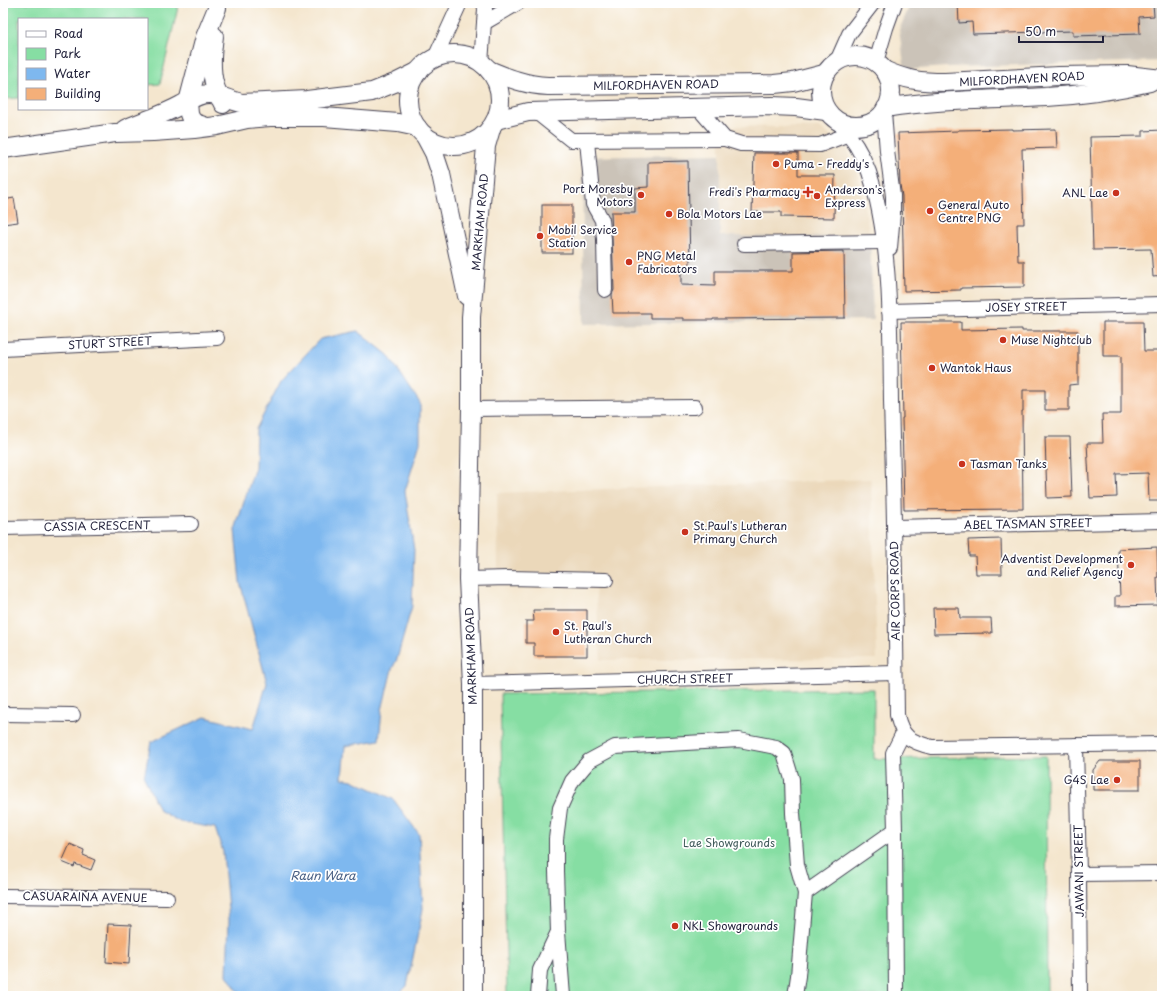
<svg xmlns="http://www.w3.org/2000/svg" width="1165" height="999" font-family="'Playpen Sans',sans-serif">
	<rect width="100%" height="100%" fill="#fff"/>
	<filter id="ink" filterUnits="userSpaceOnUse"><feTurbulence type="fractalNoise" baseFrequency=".025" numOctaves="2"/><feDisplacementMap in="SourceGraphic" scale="8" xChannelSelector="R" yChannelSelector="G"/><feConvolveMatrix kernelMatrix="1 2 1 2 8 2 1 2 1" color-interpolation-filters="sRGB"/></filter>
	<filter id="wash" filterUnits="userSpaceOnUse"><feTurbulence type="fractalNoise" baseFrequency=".012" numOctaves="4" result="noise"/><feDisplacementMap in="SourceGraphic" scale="16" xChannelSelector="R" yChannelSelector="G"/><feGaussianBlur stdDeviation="0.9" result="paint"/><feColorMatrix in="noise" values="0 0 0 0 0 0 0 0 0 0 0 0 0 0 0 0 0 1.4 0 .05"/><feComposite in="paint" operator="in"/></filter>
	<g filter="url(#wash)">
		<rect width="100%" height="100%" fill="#f4e6ce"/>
		<g fill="#ebd8ba">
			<polygon points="720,126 820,128 847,148 858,173 870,237 720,236"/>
			<polygon points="871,479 877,659 601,660 594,572 498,573 497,493"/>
		</g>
		<g fill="#cbc3b8">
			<polygon points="911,3 1162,3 1162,61 946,67 905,70 899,30"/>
			<polygon points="720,154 720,236 870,237 873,320 584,324 582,157"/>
		</g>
		<g fill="#86dea3" stroke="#54806f">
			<polygon points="3,3 179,3 160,84 147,85 147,19 19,19 19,98 3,99"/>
			<polygon points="874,689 874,759 1046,756 1047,996 507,996 500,694"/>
		</g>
		<polygon fill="#7eb8ef" stroke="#506d95" points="358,331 388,355 420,403 420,443 405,491 414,550 412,606 397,659 392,669 382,710 379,740 345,746 342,778 352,780 393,799 419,834 423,909 407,986 397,996 241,996 227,975 229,920 223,852 215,828 180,822 159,810 144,777 151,742 205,717 253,729 267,683 240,582 235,530 255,467 256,429 281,381 320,339"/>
		<g id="blocks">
			<g fill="#f4af79">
				<polygon points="958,3 1153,3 1154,16 1139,17 1140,34 1073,36 1073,31 973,34 972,22 959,23"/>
				<polygon points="1012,129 1012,130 1056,129 1057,148 1022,149 1024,224 1017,224 1018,261 1024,261 1024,287 961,288 961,290 904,291 902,196 900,185 898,133 958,131 958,130"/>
				<polygon points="1162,130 1162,276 1153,277 1151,249 1093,250 1090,137 1143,136 1143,131"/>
				<polygon points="754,153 798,153 798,175 835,175 834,218 781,217 781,212 752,212"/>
				<polygon points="688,161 690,266 681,266 681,285 715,286 715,271 793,271 793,252 844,251 845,318 713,319 713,320 683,320 683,318 650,318 650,313 613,313 612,294 614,290 611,212 635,212 635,188 648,187 648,162"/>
				<polygon points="14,198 18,222 3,224 3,200"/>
				<rect x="542" y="205" width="30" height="48"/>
				<polygon points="901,322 961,322 961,330 1022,329 1022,331 1078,331 1078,384 1069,385 1069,410 1045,410 1045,390 1023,390 1023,411 1022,411 1023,509 904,510 902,418 903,418"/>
				<polygon points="1103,322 1143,322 1144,351 1162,351 1162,501 1149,501 1148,473 1116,474 1117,497 1090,498 1087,443 1103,443 1102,414 1121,414 1121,356 1103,356"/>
				<polygon points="1045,437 1070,437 1072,497 1047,498"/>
				<polygon points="1001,539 1002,574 976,574 975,556 969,556 968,540"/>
				<polygon points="1157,547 1158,577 1157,577 1158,605 1115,606 1115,596 1120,596 1118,549"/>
				<polygon points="933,608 959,608 960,618 991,618 992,633 934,634"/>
				<polygon points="533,610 587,610 587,656 534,656 534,643 526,643 526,621 534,621"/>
				<polygon points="1100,761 1140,761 1140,790 1093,790 1093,770"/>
				<polygon points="70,844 84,850 83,855 95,860 91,870 75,864 74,867 62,862"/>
				<polygon points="108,924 131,925 129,964 106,962"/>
			</g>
		</g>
	</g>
	<g filter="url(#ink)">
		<use href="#blocks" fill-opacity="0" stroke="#423f51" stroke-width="1"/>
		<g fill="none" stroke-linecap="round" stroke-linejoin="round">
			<defs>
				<g id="minor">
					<polyline points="484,23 518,3"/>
					<polyline points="434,60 460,3"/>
					<polyline points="837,61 849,34 873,3"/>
					<polyline points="876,62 886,28 895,3"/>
					<polyline points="481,63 485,9 484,3"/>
					<polyline points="698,108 725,139 741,144 820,145 849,134"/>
					<polyline points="536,112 571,140 725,139"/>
					<polyline points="884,112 887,151 893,196 893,214 890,248"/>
					<path d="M 837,121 C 851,136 862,152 869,172 C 892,242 890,328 891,401 C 894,506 896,610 897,715 C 902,737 910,742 932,747 L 1162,744"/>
					<polyline points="587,141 593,204 602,220 604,239 605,290"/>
					<polyline points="744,244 884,242"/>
					<polyline points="889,311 1162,304"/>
					<polyline points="3,349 217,338"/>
					<polyline points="471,409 695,407"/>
					<polyline points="894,527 1162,521"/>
					<polyline points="3,528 191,524"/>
					<polyline points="468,579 508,578 606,580"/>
					<polyline points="473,684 896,673"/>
					<polyline points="3,714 73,715"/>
					<polyline points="1076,745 1079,874 1080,996"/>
					<polyline points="1079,874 1162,873"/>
					<polyline points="3,896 167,898"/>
					<polyline points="538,996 540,970 557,934"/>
					<polyline points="563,996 558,932 556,871 556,839 560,808 572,781 589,761 615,747 739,740 776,747 784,753 792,779 793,813 797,865 805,893"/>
					<polyline points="795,996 798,976 805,893 895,830"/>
					<polyline points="896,996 895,830 893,753 903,733"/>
				</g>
				<g id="major">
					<path d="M 214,36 C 212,52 210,70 215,86 C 217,92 220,98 223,104"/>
					<circle cx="454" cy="100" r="46"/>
					<circle cx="856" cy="91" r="35"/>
					<path d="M 489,70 C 508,78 526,85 548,86 L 774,84 L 793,82 L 824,74"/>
					<path d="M 884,70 C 906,80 920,82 945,82 L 1059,76 L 1127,75 L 1162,79"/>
					<path d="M 886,108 C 939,99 994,100 1047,97 C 1082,95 1116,90 1150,82"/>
					<polyline points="496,120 528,112 772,106 796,107 826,111"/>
					<polyline points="207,127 195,123 191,119 189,114 188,102 205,37 217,8"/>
					<path d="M 125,129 C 143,121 163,115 181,105 C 191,100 197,94 209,94 C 220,94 231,101 242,103 L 307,100 L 372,92 L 397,82 L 419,71"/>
					<polyline points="425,136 434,153 441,174 467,296"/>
					<polyline points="3,149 115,133 153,132 194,129 217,126 247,119 270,117 324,117 398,123 417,127"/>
					<polyline points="473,996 473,684 468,579 471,409 471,317 486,146 491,129"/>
				</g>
			</defs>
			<use href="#minor" stroke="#423f51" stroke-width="16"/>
			<use href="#major" stroke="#423f51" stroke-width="20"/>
			<use href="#minor" stroke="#fff" stroke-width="14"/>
			<use href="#major" stroke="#fff" stroke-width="18"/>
		</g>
	</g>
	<g fill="#c8321e" stroke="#fff" stroke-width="1.5">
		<circle cx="776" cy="164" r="4"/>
		<path d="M806 186h4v4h4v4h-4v4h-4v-4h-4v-4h4z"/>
		<circle cx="1116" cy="193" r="4"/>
		<circle cx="641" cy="195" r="4"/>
		<circle cx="817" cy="196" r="4"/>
		<circle cx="930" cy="211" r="4"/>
		<circle cx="669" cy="214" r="4"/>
		<circle cx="540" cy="236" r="4"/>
		<circle cx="629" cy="262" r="4"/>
		<circle cx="1003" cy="340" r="4"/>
		<circle cx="932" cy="368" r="4"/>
		<circle cx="962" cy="464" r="4"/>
		<circle cx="685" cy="532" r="4"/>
		<circle cx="1131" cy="565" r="4"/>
		<circle cx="556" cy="632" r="4"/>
		<circle cx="1117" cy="780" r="4"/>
		<circle cx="675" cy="926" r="4"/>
	</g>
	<g text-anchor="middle" stroke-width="3.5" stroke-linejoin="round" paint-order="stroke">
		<g font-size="11" fill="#22223b" stroke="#fff">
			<text transform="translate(1022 79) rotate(-3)" y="4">MILFORDHAVEN ROAD</text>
			<text transform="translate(656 85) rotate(-1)" y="4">MILFORDHAVEN ROAD</text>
			<text transform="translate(480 222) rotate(-85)" y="4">MARKHAM ROAD</text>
			<text transform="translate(1026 307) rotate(-1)" y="4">JOSEY STREET</text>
			<text transform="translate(110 343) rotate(-3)" y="4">STURT STREET</text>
			<text transform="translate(1028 524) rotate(-1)" y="4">ABEL TASMAN STREET</text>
			<text transform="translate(97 526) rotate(-1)" y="4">CASSIA CRESCENT</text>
			<text transform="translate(895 591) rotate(-91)" y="4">AIR CORPS ROAD</text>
			<text transform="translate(471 656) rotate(-92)" y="4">MARKHAM ROAD</text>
			<text transform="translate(685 679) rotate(-1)" y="4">CHURCH STREET</text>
			<text transform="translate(1079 871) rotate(-91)" y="4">JAWANI STREET</text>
			<text transform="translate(85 897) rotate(1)" y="4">CASUARAINA AVENUE</text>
		</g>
		<g font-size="11" fill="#22223b" stroke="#fff" text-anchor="start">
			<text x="784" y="168">Puma - Freddy's</text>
			<text x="633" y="193" text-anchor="end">Port Moresby<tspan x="633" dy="13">Motors</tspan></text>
			<text x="825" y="194">Anderson's<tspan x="825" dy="13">Express</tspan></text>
			<text x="800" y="196" text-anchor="end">Fredi's Pharmacy</text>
			<text x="1108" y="197" text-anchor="end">ANL Lae</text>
			<text x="938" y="209">General Auto<tspan x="938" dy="13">Centre PNG</tspan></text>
			<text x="677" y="218">Bola Motors Lae</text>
			<text x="548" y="234">Mobil Service<tspan x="548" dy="13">Station</tspan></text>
			<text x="637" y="260">PNG Metal<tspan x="637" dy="13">Fabricators</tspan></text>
			<text x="1011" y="344">Muse Nightclub</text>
			<text x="940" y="372">Wantok Haus</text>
			<text x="970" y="468">Tasman Tanks</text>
			<text x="693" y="530">St.Paul's Lutheran<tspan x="693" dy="13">Primary Church</tspan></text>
			<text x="1123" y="563" text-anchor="end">Adventist Development<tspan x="1123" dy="13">and Relief Agency</tspan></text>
			<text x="564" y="630">St. Paul's<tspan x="564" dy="13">Lutheran Church</tspan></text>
			<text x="1109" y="784" text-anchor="end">G4S Lae</text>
			<text x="683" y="930">NKL Showgrounds</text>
		</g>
		<g font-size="11" fill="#405a5a" stroke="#fff">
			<text x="729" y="847">Lae Showgrounds</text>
		</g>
		<g font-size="12" font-style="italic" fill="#475e83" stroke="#fff">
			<text x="323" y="880">Raun Wara</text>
		</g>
	</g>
	<rect width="1165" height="999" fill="none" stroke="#fff" stroke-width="16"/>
	<rect x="18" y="18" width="130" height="92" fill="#ffffff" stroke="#a7a7b1"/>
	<rect x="26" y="31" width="20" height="6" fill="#ffffff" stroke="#a7a7b1"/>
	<text x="54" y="38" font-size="12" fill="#22223b">Road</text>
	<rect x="26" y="48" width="20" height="12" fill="#86dea3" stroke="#a7a7b1"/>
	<text x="54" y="58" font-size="12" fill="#22223b">Park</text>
	<rect x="26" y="68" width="20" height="12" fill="#7eb8ef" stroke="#a7a7b1"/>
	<text x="54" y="78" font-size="12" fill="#22223b">Water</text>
	<rect x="26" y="88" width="20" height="12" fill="#f4af79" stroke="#a7a7b1"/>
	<text x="54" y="98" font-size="12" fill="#22223b">Building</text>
	<path d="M1019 36v6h84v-6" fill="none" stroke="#22223b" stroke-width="2"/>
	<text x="1025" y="36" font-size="12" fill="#22223b" stroke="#ffffff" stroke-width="3" paint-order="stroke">50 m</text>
</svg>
